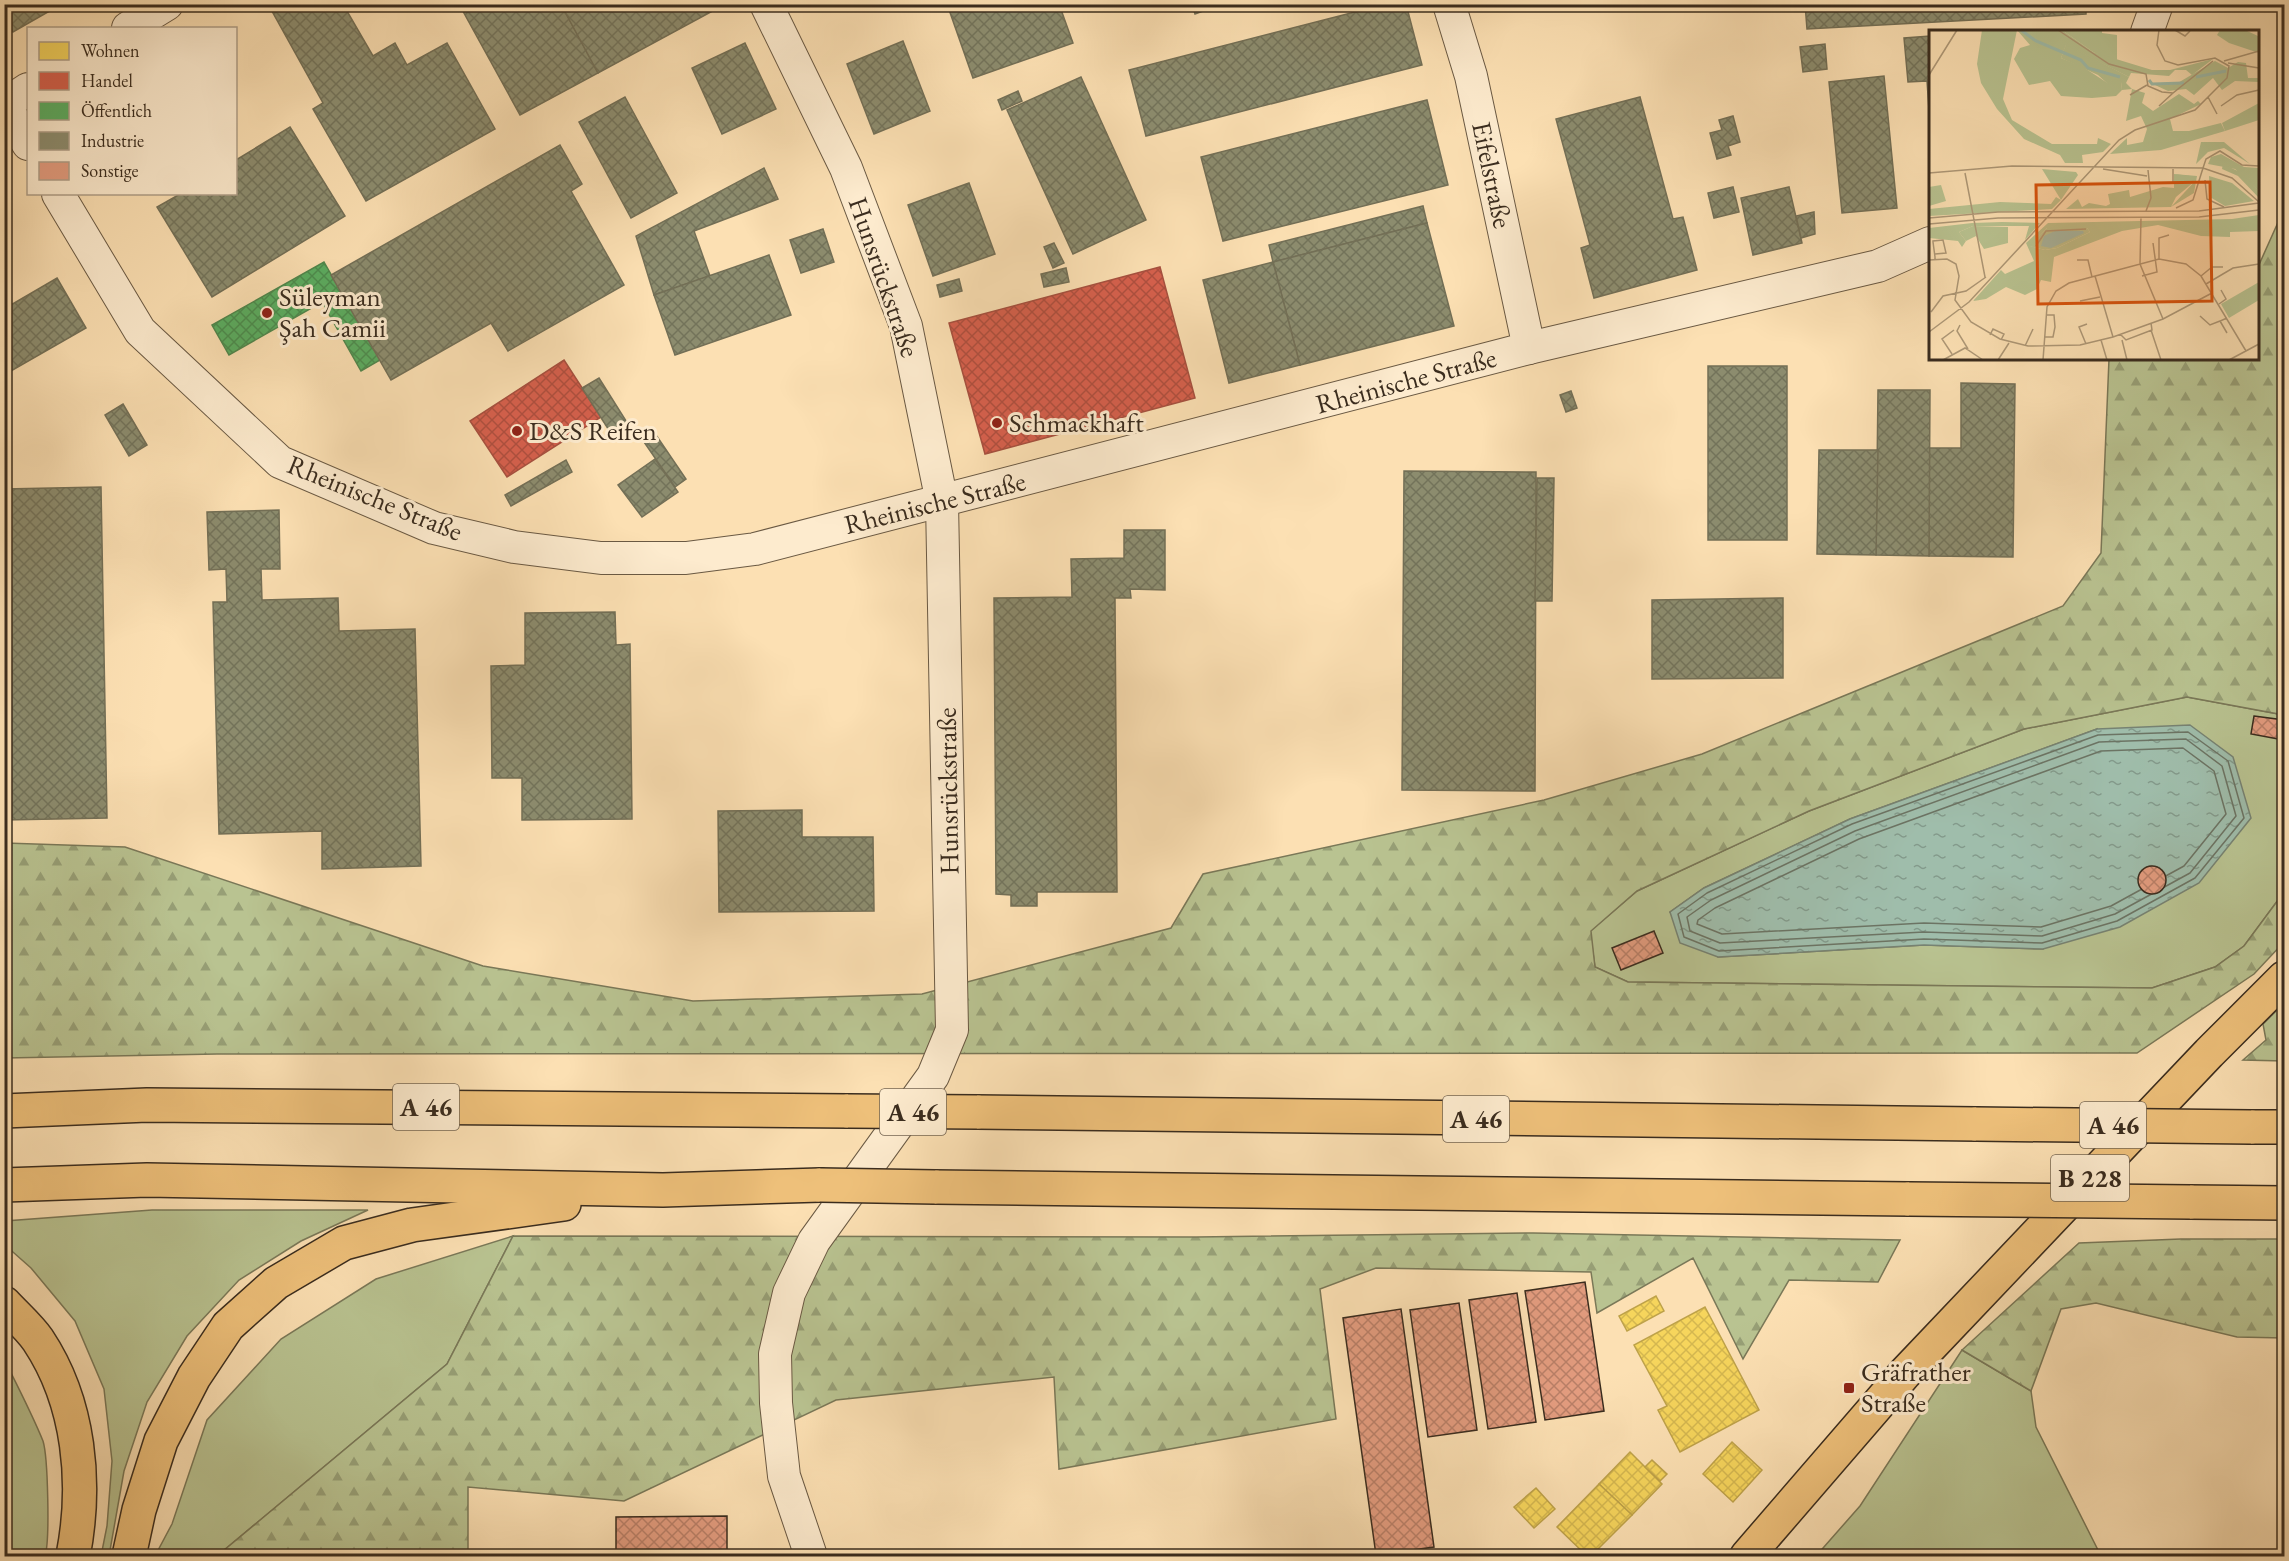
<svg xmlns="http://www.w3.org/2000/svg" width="2289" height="1561" font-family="'EB Garamond',serif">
	<defs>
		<pattern id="forest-firs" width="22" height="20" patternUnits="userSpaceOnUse" patternTransform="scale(1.5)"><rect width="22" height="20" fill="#b9c391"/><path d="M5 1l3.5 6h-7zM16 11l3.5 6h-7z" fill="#979f76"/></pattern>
		<pattern id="water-ripples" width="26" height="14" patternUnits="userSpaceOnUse" patternTransform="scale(1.5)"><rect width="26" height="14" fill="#9fbdab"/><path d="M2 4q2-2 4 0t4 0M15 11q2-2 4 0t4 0" fill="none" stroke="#839a8b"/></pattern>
		<pattern id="homes-cross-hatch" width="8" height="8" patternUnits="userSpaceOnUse" patternTransform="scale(1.5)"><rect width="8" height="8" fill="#f6d55c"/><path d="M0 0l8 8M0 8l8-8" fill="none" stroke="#d4b750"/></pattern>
		<pattern id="shops-cross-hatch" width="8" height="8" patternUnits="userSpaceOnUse" patternTransform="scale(1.5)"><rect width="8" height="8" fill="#d6604d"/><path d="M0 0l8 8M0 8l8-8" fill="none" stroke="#af4f3f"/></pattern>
		<pattern id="public-cross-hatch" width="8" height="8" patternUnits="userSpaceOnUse" patternTransform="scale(1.5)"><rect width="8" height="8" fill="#5aae61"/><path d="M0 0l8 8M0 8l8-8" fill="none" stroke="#4b8e4f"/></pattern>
		<pattern id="industry-cross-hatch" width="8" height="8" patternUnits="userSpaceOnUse" patternTransform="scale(1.5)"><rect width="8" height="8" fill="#8c8c6e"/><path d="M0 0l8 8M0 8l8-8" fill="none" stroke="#73735a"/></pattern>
		<pattern id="building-cross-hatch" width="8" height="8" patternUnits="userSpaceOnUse" patternTransform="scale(1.5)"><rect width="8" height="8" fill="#e39c7f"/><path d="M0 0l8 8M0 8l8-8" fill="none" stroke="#b97f67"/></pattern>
	</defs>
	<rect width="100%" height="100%" fill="#fce0b3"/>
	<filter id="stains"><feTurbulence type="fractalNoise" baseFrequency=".00333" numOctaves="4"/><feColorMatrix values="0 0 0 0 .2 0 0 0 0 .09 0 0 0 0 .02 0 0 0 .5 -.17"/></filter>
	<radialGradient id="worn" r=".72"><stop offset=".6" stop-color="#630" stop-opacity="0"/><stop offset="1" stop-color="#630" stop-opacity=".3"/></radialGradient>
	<g fill="#b9c391" stroke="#7a7858" stroke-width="1.5" fill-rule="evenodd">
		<path d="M 2187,697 L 2284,715 L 2284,892 L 2244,946 L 2215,967 L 2152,988 L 1628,982 L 1595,967 L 1590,931 L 1637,891 L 1809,811 L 2024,729 ZM 2097,729 L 2043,949 L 1924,945 L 1718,957 L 1670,912 L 1704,888 L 1850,819 Z"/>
		<polygon points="152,1210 368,1210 301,1241 239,1280 187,1336 147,1402 124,1471 109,1556 101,1556 107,1526 112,1461 104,1389 75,1321 31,1268 5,1245 5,1221"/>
		<polygon points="513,1236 447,1364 217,1556 155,1556 172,1524 207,1420 281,1339 376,1279"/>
		<polygon points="1962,1350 2031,1391 2036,1427 2101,1556 1816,1556 1860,1506"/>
		<path d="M 5,1361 C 18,1387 32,1414 43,1441 C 48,1457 50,1541 45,1556 L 5,1556 Z"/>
	</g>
	<g fill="url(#forest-firs)" stroke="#7a7858" stroke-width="1.5">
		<polygon points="2284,209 2284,715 2187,697 2024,729 1809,811 1637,891 1591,931 1595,967 1628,982 2152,988 2215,967 2244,946 2284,892 2284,942 2254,974 2137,1053 217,1054 5,1058 5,843 125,847 483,966 693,1001 922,994 1171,928 1203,874 1544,800 1702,754 2063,606 2101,553 2109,359 2258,358 2258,267"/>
		<polygon points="2284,1003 2284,1061 2243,1060 2266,1040 2263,1024"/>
		<polygon points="1533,1233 1900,1240 1878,1282 1789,1280 1743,1359 1693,1258 1597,1313 1591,1272 1376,1268 1320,1289 1336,1419 1059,1469 1054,1377 836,1400 624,1501 468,1487 468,1556 217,1556 447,1364 513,1236 1196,1237"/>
		<polygon points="2181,1239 2284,1239 2284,1338 2237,1337 2096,1303 2061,1309 2031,1391 1962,1350 2079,1243"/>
	</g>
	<polygon fill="url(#water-ripples)" stroke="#778373" stroke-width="1.5" points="2190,725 2233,757 2251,818 2199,883 2120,927 2043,949 1924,945 1718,957 1680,943 1670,912 1704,888 1850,819 2097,729"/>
	<g fill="url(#homes-cross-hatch)" stroke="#bea249" stroke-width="1.5">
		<polygon points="1656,1296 1664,1311 1627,1331 1619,1316"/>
		<polygon points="1705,1307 1759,1410 1680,1452 1658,1410 1667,1406 1634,1345"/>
		<polygon points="1732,1442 1762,1470 1733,1502 1703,1474"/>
		<polygon points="1630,1452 1662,1484 1632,1515 1599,1484"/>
		<polygon points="1652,1460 1667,1474 1660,1481 1645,1467"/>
		<polygon points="1599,1484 1632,1515 1591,1556 1587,1556 1557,1527"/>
		<polygon points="1536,1488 1555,1509 1534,1528 1514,1507"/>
	</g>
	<g fill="url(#shops-cross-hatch)" stroke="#a7503f" stroke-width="1.5">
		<polygon points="1160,267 1195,398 985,454 949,323"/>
		<polygon points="564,360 601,417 507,477 470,421"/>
	</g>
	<polygon fill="url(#public-cross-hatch)" stroke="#50874d" stroke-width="1.5" points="324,262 380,360 361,371 322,302 229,355 212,325"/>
	<g fill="url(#industry-cross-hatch)" stroke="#736f56" stroke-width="1.5">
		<polygon points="4,4 62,4 13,32 4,17"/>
		<polygon points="268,4 347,4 344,6 373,56 395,43 407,65 447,43 495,129 366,201 313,109 323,103"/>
		<polygon points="459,4 561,4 598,73 520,115"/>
		<polygon points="573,4 721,4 722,6 598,73 564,10"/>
		<polygon points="947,4 1059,4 1073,43 973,78"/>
		<polygon points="1192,4 1222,4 1195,14"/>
		<polygon points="1386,4 1406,4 1422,65 1146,136 1129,70"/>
		<polygon points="1805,4 2086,4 2086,14 1807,29"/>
		<polygon points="1930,36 1930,124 1927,81 1908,82 1904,38"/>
		<polygon points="903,41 930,111 874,134 847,64"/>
		<polygon points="745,43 776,109 722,134 692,68"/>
		<polygon points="1825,44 1827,69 1803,72 1800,47"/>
		<polygon points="1884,76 1897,208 1842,213 1829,82"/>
		<polygon points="1081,77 1146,220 1073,254 1007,110"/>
		<polygon points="1018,91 1022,101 1002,110 998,100"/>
		<polygon points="625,97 677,193 631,218 579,122"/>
		<polygon points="1640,97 1673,219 1683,217 1697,270 1594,298 1581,248 1590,245 1556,119"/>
		<polygon points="1427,100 1448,185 1223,241 1201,157"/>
		<polygon points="1733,116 1740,142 1728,146 1731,155 1717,159 1710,133 1722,130 1719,120"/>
		<polygon points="290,127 345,216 212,297 157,207 180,194 236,194 236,160"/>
		<polygon points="560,145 582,184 571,191 624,285 508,351 491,323 391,380 331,275"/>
		<polygon points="764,168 778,199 694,231 710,276 654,295 636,236"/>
		<polygon points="969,183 995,254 933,276 908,205"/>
		<polygon points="1733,187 1739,212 1714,218 1708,193"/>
		<polygon points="1789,187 1802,243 1753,255 1741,198"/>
		<polygon points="1423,206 1427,223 1273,262 1269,245"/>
		<polygon points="1814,212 1815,234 1801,238 1796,216"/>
		<polygon points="1427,223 1454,326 1300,365 1273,262"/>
		<polygon points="823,229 834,262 801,273 790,240"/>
		<polygon points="1054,243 1064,263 1053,268 1044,247"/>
		<polygon points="769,255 791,315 675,355 654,295"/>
		<polygon points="1273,262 1300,365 1229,383 1203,280"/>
		<polygon points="1066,268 1069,282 1044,287 1041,274"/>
		<polygon points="57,278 86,328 4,375 4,309"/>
		<polygon points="959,279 962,291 940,297 937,285"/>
		<rect x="1708" y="366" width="79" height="174"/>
		<polygon points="599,378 628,424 612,435 582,388"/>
		<polygon points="1961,383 2015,384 2013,557 1929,556 1929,448 1961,448"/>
		<polygon points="1878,390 1930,390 1929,556 1876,555"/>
		<polygon points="1571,391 1577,408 1566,412 1560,395"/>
		<polygon points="123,404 147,445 129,456 105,415"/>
		<polygon points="656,435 686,479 675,487 644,442"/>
		<polygon points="1819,450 1878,450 1876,555 1817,554"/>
		<polygon points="655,459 678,492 642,517 618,485"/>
		<polygon points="566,460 572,472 511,506 505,495"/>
		<polygon points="1404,471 1536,472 1535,791 1402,790"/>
		<polygon points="1537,478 1554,478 1552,601 1535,601"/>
		<polygon points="101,487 107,818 4,820 4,489"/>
		<polygon points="279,510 280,569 261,569 262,600 338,598 339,631 415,629 421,866 322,869 322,831 219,834 213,602 227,602 226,569 209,570 207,512"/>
		<polygon points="1124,530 1165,530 1165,590 1130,589 1131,598 1115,598 1117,892 1037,892 1037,906 1011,906 1011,895 996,894 994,598 1072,597 1071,559 1124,558"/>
		<polygon points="1783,598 1783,678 1652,679 1652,600"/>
		<polygon points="615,612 616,645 630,644 632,819 522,820 522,778 492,778 491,666 525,665 525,613"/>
		<polygon points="802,810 802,837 873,837 874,911 719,912 718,811"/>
	</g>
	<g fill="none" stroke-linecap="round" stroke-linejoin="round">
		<g stroke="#6c7464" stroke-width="1.5">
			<polygon points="2188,732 2228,761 2244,818 2195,878 2117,921 2042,943 1924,939 1719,951 1684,937 1678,914 1707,893 1852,824 2098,735"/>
			<polygon points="2186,739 2222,766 2236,816 2190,873 2115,914 2042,936 1924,932 1720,943 1690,931 1687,917 1711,900 1855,831 2099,742"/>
			<polygon points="2183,748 2214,771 2226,814 2184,866 2111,906 2041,927 1924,923 1722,934 1697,924 1698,920 1715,908 1859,839 2101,751"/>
		</g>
	</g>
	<g fill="url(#building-cross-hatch)" stroke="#3a2c1e" stroke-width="1.5">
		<polygon points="2254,716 2284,720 2284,740 2251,734"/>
		<circle cx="2152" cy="880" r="14"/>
		<polygon points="1654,931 1663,953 1621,970 1612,948"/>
		<polygon points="1585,1282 1604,1411 1545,1420 1525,1291"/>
		<polygon points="1517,1293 1536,1422 1488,1429 1469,1300"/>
		<polygon points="1459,1303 1477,1430 1428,1437 1410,1310"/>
		<polygon points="1401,1309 1434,1547 1376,1555 1343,1318"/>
		<polygon points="727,1516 727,1556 616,1556 616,1517"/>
	</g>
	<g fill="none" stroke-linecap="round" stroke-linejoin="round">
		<defs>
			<g id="street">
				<polyline points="766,4 846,168 906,326 942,502 952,1030 933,1076 814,1241 789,1293 775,1354 776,1403 784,1476 811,1556"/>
				<polyline points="1449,4 1471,76 1529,348"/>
				<polyline points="128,28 167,4"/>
				<polyline points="2147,32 2157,4"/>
				<polyline points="4,104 28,144"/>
				<polyline points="5,104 28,89"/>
				<polyline points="58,194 140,331 280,462 434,528 514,547 601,558 686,558 755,549 1529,348 1878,266 1930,243"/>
			</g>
			<polyline id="primary" points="1747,1556 1905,1373 2209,1053 2284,978"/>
			<g id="highway">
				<polyline points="4,1111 147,1105 848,1111"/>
				<polyline points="977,1112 1976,1124"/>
				<polyline points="2251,1127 2284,1127"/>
				<polyline points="4,1185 147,1180 663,1190 820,1185"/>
				<polyline points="935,1187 1909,1199"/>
				<polyline points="2190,1202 2284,1203"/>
				<path d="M 4,1303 C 15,1315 29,1327 38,1340 C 80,1403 87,1484 73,1556"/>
				<polyline points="129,1556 139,1510 161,1441 194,1377 228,1326 276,1283 344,1243 412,1225 564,1204"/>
			</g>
		</defs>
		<use href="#street" stroke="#6a5943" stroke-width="34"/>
		<use href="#primary" stroke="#3a2c1e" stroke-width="36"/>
		<use href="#highway" stroke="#3a2c1e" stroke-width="36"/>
		<use href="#street" stroke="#fdebce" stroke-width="32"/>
		<use href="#primary" stroke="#eec07a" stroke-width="33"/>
		<use href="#highway" stroke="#eec07a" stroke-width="33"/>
		<defs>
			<g id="highway-bridge">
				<polyline points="848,1111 977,1112"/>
				<polyline points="1976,1124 2251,1127"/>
				<polyline points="820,1185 935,1187"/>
				<polyline points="1909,1199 2190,1202"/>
			</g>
		</defs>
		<use href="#highway-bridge" stroke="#3a2c1e" stroke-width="36" stroke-linecap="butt"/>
		<use href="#highway-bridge" stroke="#eec07a" stroke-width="33"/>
	</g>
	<g fill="#8f2418" stroke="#fdebce" stroke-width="2">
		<circle cx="267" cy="313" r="6"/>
		<circle cx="997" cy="423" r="6"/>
		<circle cx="517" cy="431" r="6"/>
		<rect x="1843" y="1382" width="12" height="12" rx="3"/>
	</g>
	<g text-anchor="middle" stroke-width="6" stroke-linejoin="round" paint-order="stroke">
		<g fill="#fdebce" stroke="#746553" stroke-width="1.5">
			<rect x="393" y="1084" width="66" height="46" rx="4.5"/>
			<rect x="880" y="1089" width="66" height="46" rx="4.5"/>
			<rect x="1443" y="1096" width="66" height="46" rx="4.5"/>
			<rect x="2080" y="1102" width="66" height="46" rx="4.5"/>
			<rect x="2051" y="1155" width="78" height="46" rx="4.5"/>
		</g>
		<g font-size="26" font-weight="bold" fill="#3a2c1e">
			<text x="426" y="1116">A 46</text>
			<text x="913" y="1121">A 46</text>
			<text x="1476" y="1128">A 46</text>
			<text x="2113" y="1134">A 46</text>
			<text x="2090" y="1187">B 228</text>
		</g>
		<g font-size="27" fill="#3a2c1e" stroke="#fdebce">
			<text transform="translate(1492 175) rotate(78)" y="9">Eifelstraße</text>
			<text transform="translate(884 277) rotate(71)" y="9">Hunsrückstraße</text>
			<text transform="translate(1406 381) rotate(-15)" y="9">Rheinische Straße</text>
			<text transform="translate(375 498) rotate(22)" y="9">Rheinische Straße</text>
			<text transform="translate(935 503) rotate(-14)" y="9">Rheinische Straße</text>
			<text transform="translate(948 791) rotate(-91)" y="9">Hunsrückstraße</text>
		</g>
		<g font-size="27" fill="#3a2c1e" stroke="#fdebce" text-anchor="start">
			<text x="279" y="306">Süleyman<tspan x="279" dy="31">Şah Camii</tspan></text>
			<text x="1009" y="432">Schmackhaft</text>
			<text x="529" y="440">D&amp;S Reifen</text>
			<text x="1861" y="1381">Gräfrather<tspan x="1861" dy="31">Straße</tspan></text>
		</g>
	</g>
	<g transform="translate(1929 30)">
		<rect width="330" height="330" fill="#fce0b3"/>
		<path d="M 133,0 L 173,0 L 173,3 L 188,5 L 188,32 L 164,22 ZM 291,0 L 316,0 L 329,6 L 330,23 L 300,13 L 288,5 ZM 137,14 L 200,47 L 197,53 L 203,59 L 193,60 L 192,52 L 180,55 L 169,45 L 132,28 ZM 286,31 L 299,38 L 309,32 L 317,33 L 319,48 L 330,48 L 330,52 L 306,51 L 293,60 L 284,48 L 265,65 L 257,59 L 239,61 L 226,55 L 247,54 ZM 330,73 L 330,90 L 296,101 L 293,93 ZM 272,112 L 295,112 L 321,134 L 295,118 L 279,122 L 267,134 ZM 292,124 L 315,137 L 330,138 L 330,161 L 306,139 L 279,134 L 282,127 ZM 113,139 L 147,142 L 149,145 L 132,170 ZM 245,144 L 268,146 L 265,163 L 242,177 L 266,151 ZM 280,146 L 303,153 L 325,171 L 296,176 L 281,167 ZM 44,196 L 79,197 L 79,213 L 55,219 L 47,206 L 37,211 L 30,202 ZM 118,198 L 158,198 L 161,202 L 128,218 L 116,220 L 100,216 ZM 330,252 L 330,270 L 300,288 L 292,274 Z" fill="#b9c391"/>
		<path d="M 53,0 L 133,0 L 164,22 L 223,40 L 241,40 L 284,29 L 263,45 L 257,40 L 246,40 L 240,46 L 202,43 L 200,47 L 137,15 L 132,28 L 154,37 L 180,54 L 185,49 L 192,51 L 193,60 L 187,66 L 163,68 L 132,66 L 121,51 L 100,55 L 85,29 L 91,18 L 101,15 L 88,0 L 74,69 L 83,90 L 123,114 L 168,114 L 169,108 L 182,114 L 174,122 L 153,125 L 154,133 L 136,133 L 131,125 L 95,109 L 68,79 L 52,53 L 48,34 ZM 203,59 L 216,63 L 213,73 L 224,81 L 250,64 L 265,74 L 269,71 L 272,74 L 241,89 L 244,101 L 260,101 L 292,93 L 296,101 L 232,120 L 181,124 L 198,108 L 198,115 L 214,112 L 218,99 L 212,86 L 197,91 ZM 294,134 L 313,143 L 330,161 L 330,168 L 309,146 L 293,139 ZM 245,144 L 262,146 L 266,151 L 247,167 L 242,177 L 137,179 L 149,169 L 153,177 L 160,173 L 177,176 L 181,174 L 179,164 L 200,160 L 201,167 L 234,157 L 245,158 ZM 12,155 L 17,171 L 0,176 L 0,157 ZM 127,167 L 132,170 L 123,179 L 0,186 L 0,179 L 71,172 L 122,174 ZM 330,185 L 330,201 L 301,202 L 301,207 L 272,206 L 229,195 L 193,201 L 125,227 L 122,252 L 112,250 L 108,259 L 96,265 L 77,257 L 57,269 L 44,271 L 72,240 L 76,244 L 105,231 L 97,213 L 119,193 L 303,189 ZM 118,198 L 158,198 L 161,202 L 128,218 L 116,220 L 101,216 ZM 43,193 L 73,192 L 111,193 L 96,210 L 100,196 L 44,196 L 30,202 L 37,211 L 33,217 L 29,211 L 0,208 L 0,198 Z" fill="#b9c391" fill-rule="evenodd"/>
		<path d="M 267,104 L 245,111 L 217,114 L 231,106 Z" fill="#b9c391"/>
		<path d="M 126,201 L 154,201 L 155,203 L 122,218 L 112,216 L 115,206 Z" fill="#9fbdab"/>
		<path fill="none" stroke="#9fbdab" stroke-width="3" d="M 92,0 L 107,11 L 152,30 L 159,38 L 191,47M 267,47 L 297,41M 220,50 L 223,54 L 255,53"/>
		<path fill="none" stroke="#ae9877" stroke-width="1.5" d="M 129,0 L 180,34 L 217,44 L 219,56 L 233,62 L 244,63 L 284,31M 246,0 L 256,6 L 261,1M 295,31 L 330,21M 299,33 L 330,38M 0,45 L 28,0M 201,65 L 218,55M 279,67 L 288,84M 230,76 L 244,63M 292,76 L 308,65 L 330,60M 274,138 L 277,129 L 291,121 L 313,135 L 330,136M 174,139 L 218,146M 0,143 L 83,136 L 274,138 L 303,148 L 330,172M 36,143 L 56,247M 276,150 L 278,169 L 295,177M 235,153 L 244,153 L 244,139M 247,178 L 264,170 L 274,138M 217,181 L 222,168 L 219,140M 212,187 L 211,234 L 234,289M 0,188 L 69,182 L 270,181 L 330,173M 0,194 L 69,188 L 270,187 L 330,180M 107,216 L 117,201 L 157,199M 6,224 L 17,223 L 14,210 L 4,211 L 4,212 L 6,227 L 6,229M 230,229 L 230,208 L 240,205M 0,230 L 18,229 L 27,234 L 30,246 L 26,270 L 42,292 L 71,309 L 99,316 L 151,315 L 184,307 L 234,289 L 283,263M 148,230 L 159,230 L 163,247M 166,246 L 184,307M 213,246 L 228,242 L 224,213M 272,246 L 283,237 L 294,237M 277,254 L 304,238 L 330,234M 151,271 L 171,267M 290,274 L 297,269 L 292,260M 2,282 L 14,266 L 37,261 L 57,247M 271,286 L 281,295 L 291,291M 298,288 L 291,291 L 298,303M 31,295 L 28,301 L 39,319M 222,300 L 232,330M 0,302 L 40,272 L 190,110 L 206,100 L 266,80 L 298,48 L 300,36 L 286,28 L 249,35 L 236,31 L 228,15 L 230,0M 191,304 L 197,310 L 223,300 L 222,293M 61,305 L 64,299 L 75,304 L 72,310M 115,307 L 124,307 L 126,297 L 125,285 L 117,285M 172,310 L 178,330M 193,310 L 198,330M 157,314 L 150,297 L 158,294M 96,316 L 104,299M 23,324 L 13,309 L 25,300M 14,330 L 36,318 L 54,330M 69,330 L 80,313M 114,330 L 118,277 L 127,261 L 140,253 L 230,229 L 257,234 L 272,246 L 317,321M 300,330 L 330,314"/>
		<path fill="#d7540e" fill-opacity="0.15" stroke="#d7540e" stroke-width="3" d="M 281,152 L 283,271 L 109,274 L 107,155 Z"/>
		<rect width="330" height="330" fill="none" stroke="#3a2c1e" stroke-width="3"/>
	</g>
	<rect width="2289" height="1561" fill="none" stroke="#fce0b3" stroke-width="24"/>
	<rect x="6" y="6" width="2277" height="1549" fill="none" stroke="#3a2c1e" stroke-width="3"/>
	<rect x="12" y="12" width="2265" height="1537" fill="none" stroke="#3a2c1e" stroke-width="1.5"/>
	<rect x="27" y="27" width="210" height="168" fill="#fdebce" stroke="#af9f88" stroke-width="1.5"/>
	<rect x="39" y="42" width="30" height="18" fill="#f6d55c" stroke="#af9f88" stroke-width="1.5"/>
	<text x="81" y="57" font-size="18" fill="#3a2c1e">Wohnen</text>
	<rect x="39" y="72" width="30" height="18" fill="#d6604d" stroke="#af9f88" stroke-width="1.5"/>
	<text x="81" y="87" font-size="18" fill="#3a2c1e">Handel</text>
	<rect x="39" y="102" width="30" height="18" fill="#5aae61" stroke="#af9f88" stroke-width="1.5"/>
	<text x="81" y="117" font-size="18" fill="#3a2c1e">Öffentlich</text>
	<rect x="39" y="132" width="30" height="18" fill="#8c8c6e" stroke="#af9f88" stroke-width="1.5"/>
	<text x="81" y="147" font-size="18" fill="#3a2c1e">Industrie</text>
	<rect x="39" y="162" width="30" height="18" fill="#e39c7f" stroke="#af9f88" stroke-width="1.5"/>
	<text x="81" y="177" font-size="18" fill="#3a2c1e">Sonstige</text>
	<rect width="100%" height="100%" filter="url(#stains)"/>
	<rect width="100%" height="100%" fill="url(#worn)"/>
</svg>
